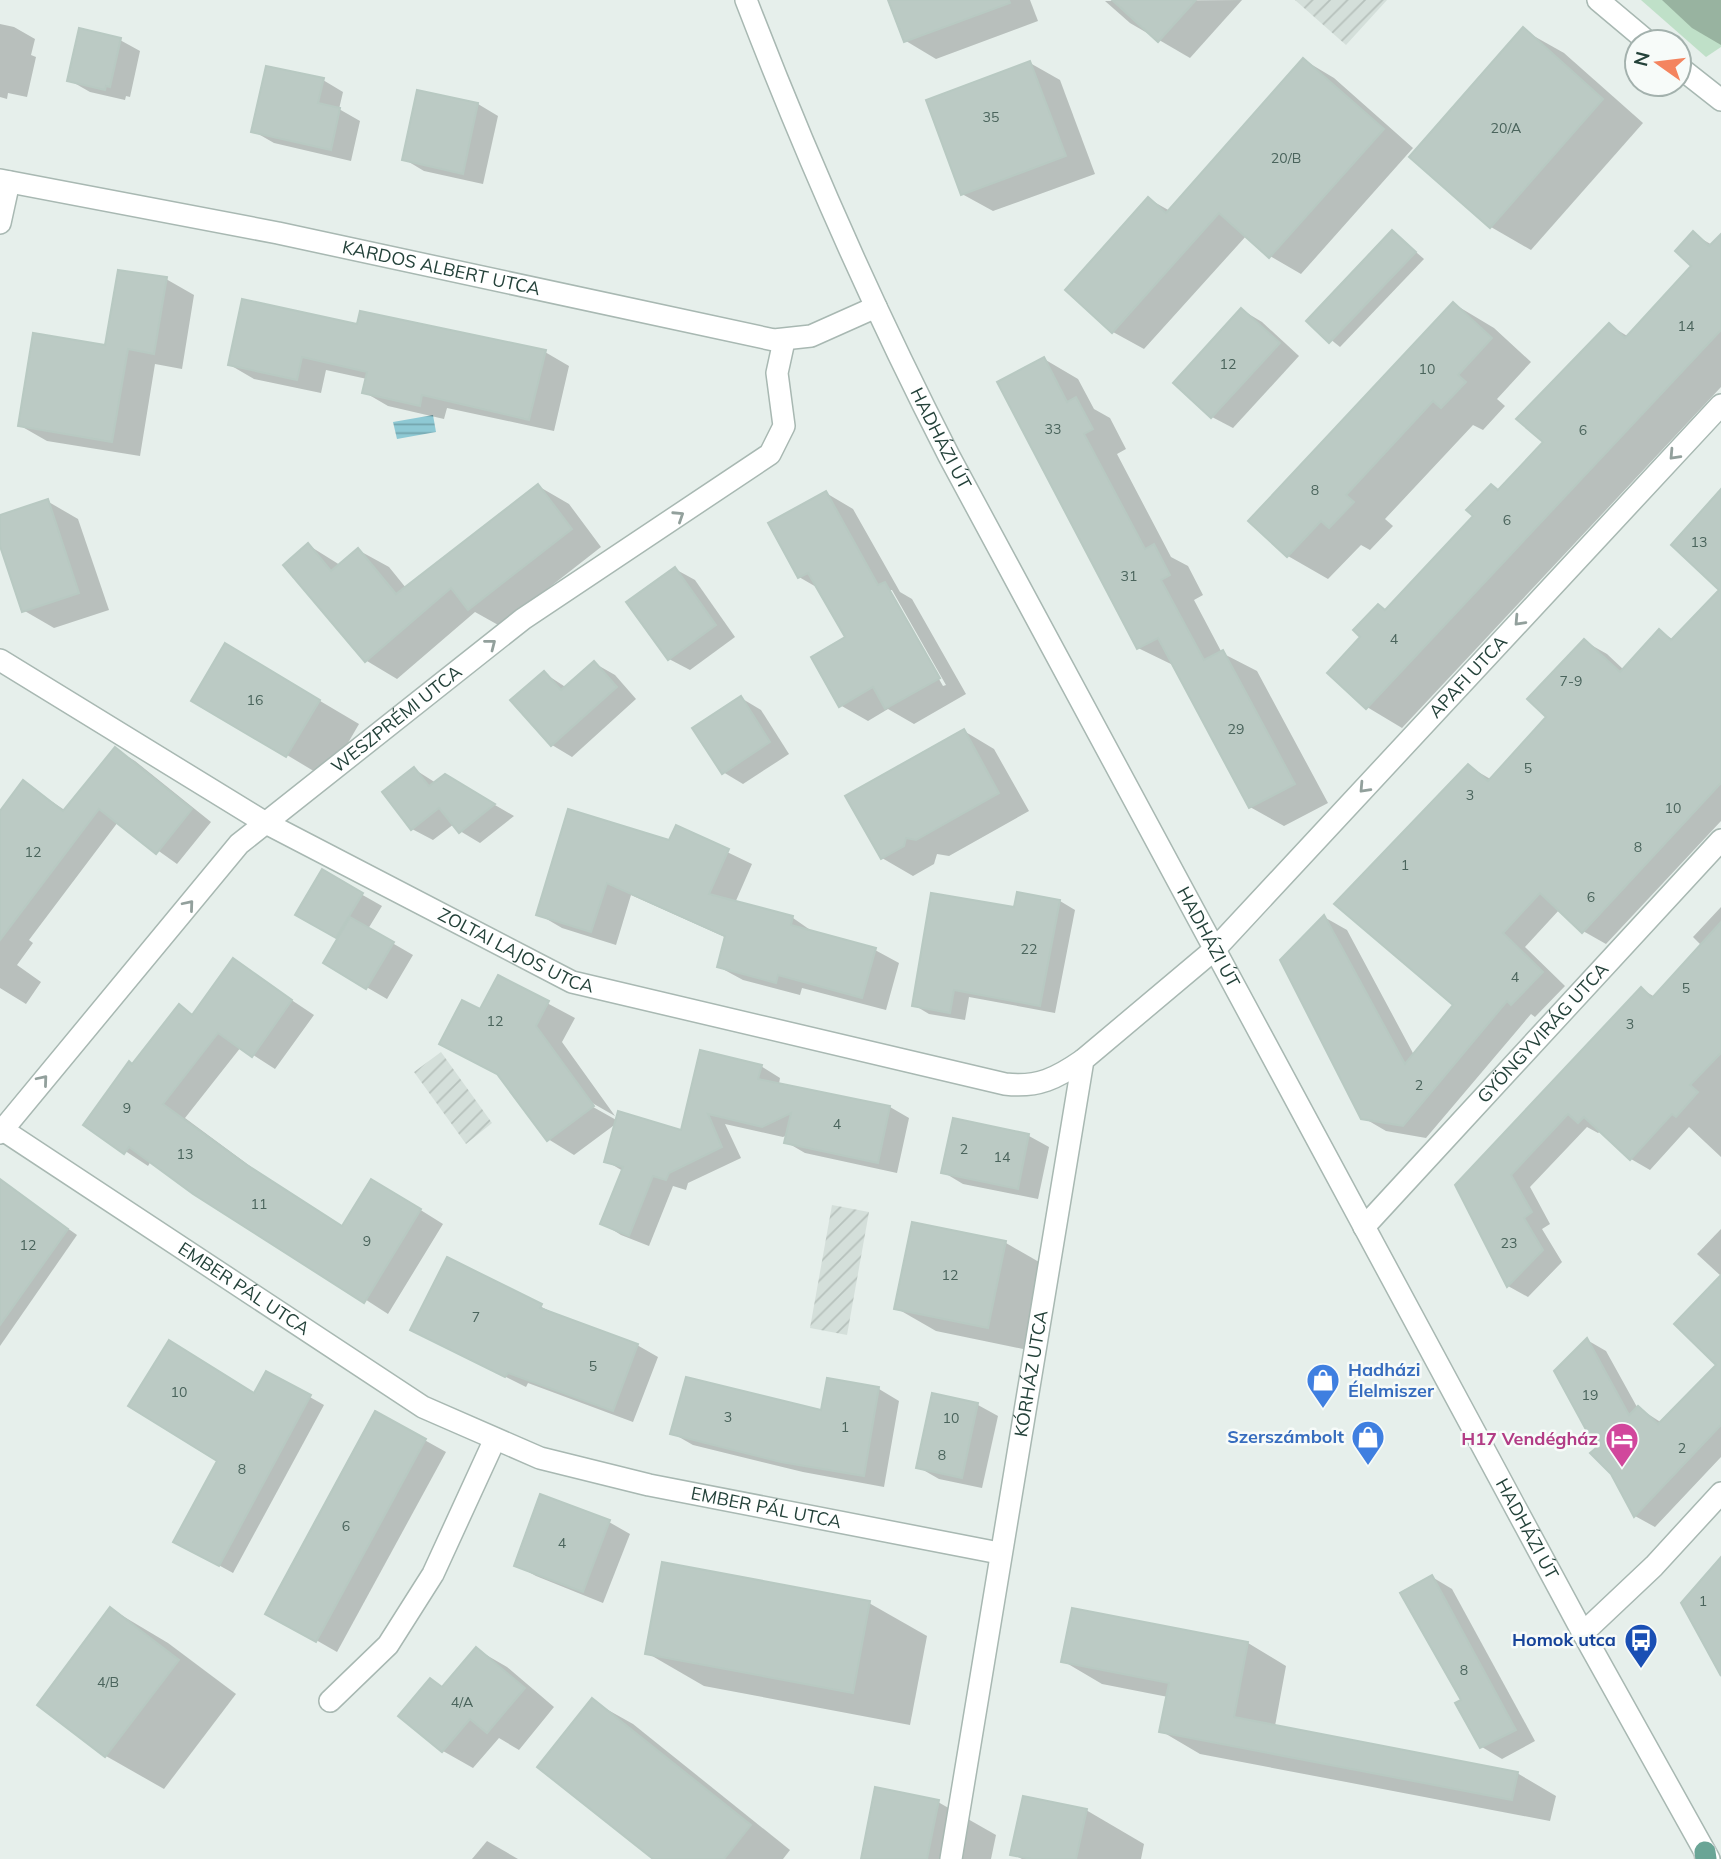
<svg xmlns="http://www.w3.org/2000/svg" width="1721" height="1859" font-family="Mulish,sans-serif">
	<defs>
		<pattern id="industrial-furrows" width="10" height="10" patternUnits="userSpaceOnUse" patternTransform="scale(1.75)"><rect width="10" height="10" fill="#d4dfda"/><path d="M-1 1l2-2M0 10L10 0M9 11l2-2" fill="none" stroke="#b6c1bc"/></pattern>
		<pattern id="water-rules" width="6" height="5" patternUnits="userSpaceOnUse" patternTransform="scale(1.75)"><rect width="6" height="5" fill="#8ec9d4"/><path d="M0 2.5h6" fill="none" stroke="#74a5ad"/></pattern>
	</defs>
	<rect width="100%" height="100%" fill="#e6efeb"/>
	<g fill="url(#industrial-furrows)">
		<polygon points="1295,0 1387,0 1346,45"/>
		<polygon points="441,1052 492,1123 466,1144 414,1072"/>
		<polygon points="832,1205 869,1212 847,1335 810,1328"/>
	</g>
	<polygon fill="#bfe0c8" points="1641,0 1721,0 1721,47 1706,57"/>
	<polygon fill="url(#water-rules)" points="433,415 436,432 397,439 393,422"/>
	<g fill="#0003" fill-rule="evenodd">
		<polygon points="890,0 1030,0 1038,21 936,59 906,41"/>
		<polygon points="1242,0 1190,58 1130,23 1105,1"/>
		<polygon points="1662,0 1721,0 1721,45 1692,28"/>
		<polygon points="0,24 14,27 35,39 31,55 36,57 27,97 8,93 7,99 0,97"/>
		<polygon points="1523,30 1564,53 1643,123 1531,250 1491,227"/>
		<polygon points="120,40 140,51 130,97 126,96 125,100 90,92 69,80"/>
		<polygon points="1304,60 1334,78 1413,148 1301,274 1270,256 1247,235 1144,349 1113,332 1149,199 1170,211"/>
		<polygon points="1030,63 1060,80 1095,174 993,211 962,194"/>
		<polygon points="323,80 343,92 339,109 360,121 351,161 274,143 253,131"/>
		<polygon points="478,104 498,116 483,184 424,171 404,159"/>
		<polygon points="1393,232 1424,259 1340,347 1308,321"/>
		<polygon points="1693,234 1721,250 1721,387 1402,728 1367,707 1363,636 1379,606 1387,611 1476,516 1491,486 1500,491 1545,442 1609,325 1629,337 1694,266"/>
		<polygon points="166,279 194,295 182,369 155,364 140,456 47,441 19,425 107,347"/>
		<polygon points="1454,304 1494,328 1531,362 1497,399 1505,406 1483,430 1473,425 1385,519 1393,526 1370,550 1361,545 1328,579 1288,556"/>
		<polygon points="1242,310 1262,322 1299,356 1233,428 1212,417 1175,383"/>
		<polygon points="359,326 545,352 569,366 554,431 447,408 444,419 388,406 364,392 367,379 326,370 321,393 254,379 230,365"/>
		<polygon points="1044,359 1078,379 1094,409 1110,418 1126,449 1117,454 1171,557 1188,566 1203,595 1194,600 1222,653 1257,671 1328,803 1284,826 1250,807 1175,666 1138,648"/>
		<polygon points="538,486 569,504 601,547 500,626 475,612 397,679 367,661 285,565 308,545 340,565 358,550 389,567 406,588"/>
		<path d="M 826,493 L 853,509 L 900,592 L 912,599 L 966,694 L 914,724 L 888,709 L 868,721 L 840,705 L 847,637 L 818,588 L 799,577 ZM 888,590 L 892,590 L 946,685 L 943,686 Z"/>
		<polygon points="47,501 78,519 109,610 54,628 23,610 0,541 0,516"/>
		<polygon points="675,569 695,580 735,637 690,670 669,659"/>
		<polygon points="1721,590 1721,821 1606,944 1583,931 1560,909 1525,947 1565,986 1535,1017 1531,1014 1426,1138 1386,1131 1362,1117 1324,917 1347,930 1414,1055 1455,1005 1468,766 1492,780 1548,717 1584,641 1607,654 1624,670 1659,631 1674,640"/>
		<polygon points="594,663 615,675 636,699 572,757 552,745 544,673 567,688"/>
		<polygon points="266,669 359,724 327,779 287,755"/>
		<polygon points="741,698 761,710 789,754 743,784 723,772"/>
		<polygon points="964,731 994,749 1029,811 949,856 937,854 934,864 913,876 882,858"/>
		<polygon points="115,749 135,761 211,822 177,864 118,822 29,940 33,943 17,965 41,982 26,1004 0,988 0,814 24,783 66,811"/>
		<polygon points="414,769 436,783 445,776 514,816 480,843 460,831 454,824 433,840 412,829"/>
		<polygon points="677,828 752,864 735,903 793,918 816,934 875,950 899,963 886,1010 802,988 800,995 743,980 719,967 727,938 631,895 616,945 562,928 538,914 670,842"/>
		<polygon points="322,872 382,906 368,929 413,955 387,999 325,963 339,938 298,914"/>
		<polygon points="1018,894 1060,901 1075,910 1055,1013 969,997 965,1020 929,1014 914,1005 1015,909"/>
		<polygon points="1721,907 1721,1157 1689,1127 1650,1170 1631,1159 1601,1131 1598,1133 1587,1127 1530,1187 1550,1224 1542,1229 1562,1262 1528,1297 1508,1286 1457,1186 1641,989 1655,997 1702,946 1693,937"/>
		<polygon points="233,961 314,1015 275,1069 241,1047 185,1118 270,1181 343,1227 395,1194 443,1224 388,1314 151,1161 148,1166 86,1125 179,1007 194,1015"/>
		<polygon points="498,977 575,1018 562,1042 615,1116 587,1100 586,1103 618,1121 682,1132 761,1066 780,1078 779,1084 890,1107 909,1118 897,1173 805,1153 786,1142 788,1135 783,1137 725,1124 741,1158 688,1183 686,1190 673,1186 649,1246 621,1235 602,1223 623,1171 606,1161 617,1123 574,1155 548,1139 501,1076 441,1044 481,1011"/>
		<polygon points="954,1120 1029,1136 1049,1147 1038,1199 963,1184 943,1172"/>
		<polygon points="17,1192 77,1235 0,1346 0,1197"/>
		<polygon points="1721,1229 1721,1276 1697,1254"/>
		<polygon points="1006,1243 1046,1266 1028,1350 936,1331 896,1308"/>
		<polygon points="448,1259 563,1318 637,1345 658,1357 633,1422 528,1383 526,1387 433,1340"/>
		<polygon points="1721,1277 1721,1457 1655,1527 1635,1516 1598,1448 1587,1340 1606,1351 1637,1407 1662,1423 1719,1365"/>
		<polygon points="267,1373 324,1405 233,1573 175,1541"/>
		<polygon points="828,1380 879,1389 899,1401 884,1487 803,1472 693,1445 672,1433 823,1412"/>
		<polygon points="933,1395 978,1405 998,1416 982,1488 939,1479 918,1467"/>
		<polygon points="376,1413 446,1452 337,1652 288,1624"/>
		<polygon points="541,1497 609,1522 630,1534 603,1603 536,1576 516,1565"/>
		<polygon points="1432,1577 1452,1589 1535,1741 1502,1759 1482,1747 1463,1701"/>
		<polygon points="869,1603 927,1636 910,1725 704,1686 647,1653"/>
		<polygon points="111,1609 168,1643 236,1694 164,1789 106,1756 39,1704"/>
		<polygon points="1073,1610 1248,1643 1286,1666 1275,1726 1517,1773 1556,1796 1550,1821 1200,1754 1161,1731 1168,1697 1102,1684 1063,1661"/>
		<polygon points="476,1649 507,1667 554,1707 519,1750 499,1738 473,1768 443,1751 430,1680 444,1688"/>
		<polygon points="592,1701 633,1724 790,1850 783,1859 655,1859"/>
		<polygon points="938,1802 996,1835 991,1859 862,1859"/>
		<polygon points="1086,1810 1144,1844 1141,1859 1022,1859 1012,1854"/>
		<polygon points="487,1841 518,1859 472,1859"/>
	</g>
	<g fill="#bbcac4" stroke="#b8c9c2" stroke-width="2">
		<polygon points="888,0 1009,0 1010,3 904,42"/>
		<polygon points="1112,0 1196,0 1158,42"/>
		<polygon points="1523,27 1603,99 1490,228 1409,157"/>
		<polygon points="79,28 121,38 110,87 106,86 105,90 67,81"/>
		<polygon points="1303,58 1384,129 1269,258 1219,213 1112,333 1065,290 1148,197 1166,213"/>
		<polygon points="1030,61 1066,156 961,195 926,100"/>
		<polygon points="266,66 324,78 318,103 340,108 331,150 251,132"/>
		<polygon points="417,90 478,103 463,174 402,160"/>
		<polygon points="1392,230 1416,252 1329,343 1306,321"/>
		<polygon points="1693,231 1709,246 1721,234 1721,330 1366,709 1327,673 1360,637 1353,630 1378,604 1385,610 1473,516 1466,510 1491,484 1498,490 1543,442 1516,419 1609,323 1625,338 1691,266 1675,251"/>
		<polygon points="118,270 167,277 154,354 128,349 112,442 18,426 33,333 105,345"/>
		<polygon points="242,299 357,324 360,311 546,350 529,420 422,395 420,406 362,393 367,372 302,357 297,380 228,365"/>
		<polygon points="1453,302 1492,338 1458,375 1466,382 1441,408 1433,401 1346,495 1354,502 1329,528 1321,521 1287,557 1248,521"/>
		<polygon points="1241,308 1280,343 1211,418 1173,383"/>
		<polygon points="1044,357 1067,402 1076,397 1093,429 1084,434 1145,549 1154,544 1170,575 1161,580 1204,660 1223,650 1295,784 1249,808 1158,638 1137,649 997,382"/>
		<polygon points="538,484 572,529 468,610 451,588 365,662 283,565 308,543 331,571 358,548 396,594"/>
		<polygon points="1721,489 1721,783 1582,933 1540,893 1503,933 1543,972 1511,1005 1507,1001 1403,1126 1361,1119 1280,960 1324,915 1405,1064 1453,1005 1334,904 1468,764 1488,781 1546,717 1527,699 1584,639 1620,672 1659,629 1671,640 1719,590 1671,545"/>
		<polygon points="826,491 878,585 885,582 940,678 885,709 873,687 839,707 811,657 845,637 808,573 798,578 768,523"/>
		<polygon points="48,499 79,593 22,612 0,546 0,515"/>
		<polygon points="675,567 716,625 668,660 626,602"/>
		<polygon points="225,643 320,700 286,757 191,701"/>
		<polygon points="594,661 617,687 551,746 510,700 544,671 561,690"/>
		<polygon points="741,696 770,742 722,774 692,728"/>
		<polygon points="964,729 999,793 916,840 906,838 904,846 881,859 845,796"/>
		<polygon points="115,747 192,809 156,854 99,809 0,940 0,811 23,780 63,811"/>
		<polygon points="414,767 429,786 445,774 495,804 459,833 439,808 411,830 382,792"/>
		<polygon points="568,809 669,840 676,825 729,849 709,894 793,916 791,925 876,948 862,998 778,975 776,983 717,967 725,936 607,883 591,932 536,915"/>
		<polygon points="322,869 363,893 336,938 295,915"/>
		<polygon points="1017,892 1060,900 1040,1006 954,990 950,1013 912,1006 931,893 1014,907"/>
		<polygon points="350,917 394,942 366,989 323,963"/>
		<polygon points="1721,922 1721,1053 1690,1085 1698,1092 1676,1117 1672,1114 1630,1160 1584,1117 1578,1123 1568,1114 1511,1175 1532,1212 1524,1218 1543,1250 1507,1287 1455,1185 1641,987 1652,998"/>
		<polygon points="233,958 292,1000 252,1057 218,1033 163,1104 247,1165 342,1226 371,1179 421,1209 364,1303 193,1194 129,1147 124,1154 83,1125 129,1061 132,1064 179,1004 192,1015"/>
		<polygon points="498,975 549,1001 536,1026 594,1106 547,1141 497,1074 439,1044 462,1000 480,1009"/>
		<polygon points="700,1050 762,1065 758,1079 890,1106 878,1163 784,1143 791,1113 762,1127 708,1114 722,1147 669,1173 666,1180 653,1176 629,1236 600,1224 623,1167 604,1162 618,1111 681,1130"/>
		<polygon points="953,1118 1029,1134 1018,1189 941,1173"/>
		<polygon points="0,1179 68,1229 0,1325"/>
		<polygon points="912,1222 1006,1241 988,1328 894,1309"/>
		<polygon points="447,1257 542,1304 540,1308 638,1344 613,1411 508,1373 505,1377 410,1330"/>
		<polygon points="1721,1275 1721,1425 1634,1517 1611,1474 1590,1453 1596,1448 1554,1371 1587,1338 1629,1415 1638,1406 1658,1424 1716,1365 1674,1324"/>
		<polygon points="169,1340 254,1393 266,1371 311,1395 219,1566 173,1542 217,1461 128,1406"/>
		<polygon points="686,1377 821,1410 827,1378 879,1387 864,1476 781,1462 670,1434"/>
		<polygon points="932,1393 978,1403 962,1478 916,1468"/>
		<polygon points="375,1411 426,1439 316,1642 265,1614"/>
		<polygon points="540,1494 610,1520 583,1592 514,1566"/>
		<polygon points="1721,1557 1721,1676 1681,1603"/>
		<polygon points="662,1562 870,1601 853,1693 645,1654"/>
		<polygon points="1432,1575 1516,1730 1480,1748 1455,1703 1461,1700 1400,1593"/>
		<polygon points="110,1607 179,1660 105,1757 37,1705"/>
		<polygon points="1072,1608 1248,1642 1234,1717 1518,1772 1512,1800 1159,1732 1169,1683 1061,1662"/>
		<polygon points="476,1647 525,1688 487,1733 470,1719 442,1752 398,1716 430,1678 442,1687"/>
		<polygon points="592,1698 751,1825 724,1859 653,1859 537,1767"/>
		<polygon points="875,1787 939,1800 927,1859 861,1859"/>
		<polygon points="1023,1796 1087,1809 1076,1859 1032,1859 1010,1855"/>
	</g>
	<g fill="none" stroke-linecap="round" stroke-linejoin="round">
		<defs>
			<g id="minor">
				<polyline points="1598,0 1648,42"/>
				<polyline points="1679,67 1721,100"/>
				<path id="s1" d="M 0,180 L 278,233 L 774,340 L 811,336 L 876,307"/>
				<polyline points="0,223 9,182"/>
				<path id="s2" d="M 0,660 L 264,822 L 572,982 L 1005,1084 C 1038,1088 1057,1078 1083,1060"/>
				<path id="s3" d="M 0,1128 L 423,1407 L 540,1458 L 649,1485 L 999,1553"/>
				<path id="s4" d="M 0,1133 L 239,844 L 523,619 L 770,454 L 784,426 L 777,373 L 784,341"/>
				<path id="s5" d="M 1364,1227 L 1721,840"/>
				<polyline points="1583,1633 1654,1566 1721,1493"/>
				<polyline points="330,1701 388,1645 433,1574 495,1439"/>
				<path id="s6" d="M 951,1859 L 1083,1060 L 1215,949 L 1721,405"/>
			</g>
			<g id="tertiary">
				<path id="s7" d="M 746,0 C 806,156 873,308 949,456 L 1583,1633 L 1709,1859"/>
			</g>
			<polyline id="primary" points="1705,1852 1706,1859"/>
		</defs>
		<use href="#minor" stroke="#a8b8b2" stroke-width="24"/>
		<use href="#tertiary" stroke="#a8b8b2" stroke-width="24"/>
		<use href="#primary" stroke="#c2cac8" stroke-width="24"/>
		<use href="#minor" stroke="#fff" stroke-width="21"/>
		<use href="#tertiary" stroke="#fff" stroke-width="21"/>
		<use href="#primary" stroke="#6aa596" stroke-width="21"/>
	</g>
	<defs><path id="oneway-chevron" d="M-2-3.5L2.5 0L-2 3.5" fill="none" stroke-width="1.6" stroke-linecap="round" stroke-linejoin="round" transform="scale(1.75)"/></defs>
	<g stroke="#92a09c">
		<use href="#oneway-chevron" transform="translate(1674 455) rotate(133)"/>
		<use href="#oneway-chevron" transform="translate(679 516) rotate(-33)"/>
		<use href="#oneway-chevron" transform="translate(1519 621) rotate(133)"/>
		<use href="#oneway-chevron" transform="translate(491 644) rotate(-38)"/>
		<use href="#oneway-chevron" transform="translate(1364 788) rotate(133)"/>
		<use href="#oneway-chevron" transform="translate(189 905) rotate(-50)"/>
		<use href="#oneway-chevron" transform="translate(43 1080) rotate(-50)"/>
	</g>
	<defs>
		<symbol id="shop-pin" viewBox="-11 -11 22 30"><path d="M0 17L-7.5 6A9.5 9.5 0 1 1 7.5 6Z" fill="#3f7fe0" stroke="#f7fbf9"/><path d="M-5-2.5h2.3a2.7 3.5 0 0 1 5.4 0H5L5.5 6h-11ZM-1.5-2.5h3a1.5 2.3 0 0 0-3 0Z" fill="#fff"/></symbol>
		<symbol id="hotel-pin" viewBox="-11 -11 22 30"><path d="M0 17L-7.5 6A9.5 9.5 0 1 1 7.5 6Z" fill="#d1479c" stroke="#f7fbf9"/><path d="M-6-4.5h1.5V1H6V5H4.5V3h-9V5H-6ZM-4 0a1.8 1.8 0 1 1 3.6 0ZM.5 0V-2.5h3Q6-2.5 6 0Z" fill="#fff"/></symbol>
		<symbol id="bus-pin" viewBox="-11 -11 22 30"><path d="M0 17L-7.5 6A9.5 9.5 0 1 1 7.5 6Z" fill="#1a4fb4" stroke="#f7fbf9"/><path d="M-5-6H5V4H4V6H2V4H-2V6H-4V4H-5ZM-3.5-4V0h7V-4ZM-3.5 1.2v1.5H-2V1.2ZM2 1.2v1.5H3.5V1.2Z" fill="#fff"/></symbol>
	</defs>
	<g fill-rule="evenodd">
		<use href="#shop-pin" x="1304" y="1361" width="38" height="52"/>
		<use href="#shop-pin" x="1349" y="1418" width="38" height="52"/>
		<use href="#hotel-pin" x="1603" y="1420" width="38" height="52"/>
		<use href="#bus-pin" x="1622" y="1621" width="38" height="52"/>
	</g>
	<g text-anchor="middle" stroke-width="5" stroke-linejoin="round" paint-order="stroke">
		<g font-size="14" fill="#4a645c">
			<text x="991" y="122">35</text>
			<text x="1506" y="133">20/A</text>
			<text x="1286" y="163">20/B</text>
			<text x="1686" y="331">14</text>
			<text x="1228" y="369">12</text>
			<text x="1427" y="374">10</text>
			<text x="1053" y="434">33</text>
			<text x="1583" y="435">6</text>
			<text x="1315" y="495">8</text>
			<text x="1507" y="525">6</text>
			<text x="1699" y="547">13</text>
			<text x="1129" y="581">31</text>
			<text x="1394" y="644">4</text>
			<text x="1571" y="686">7-9</text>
			<text x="255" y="705">16</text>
			<text x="1236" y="734">29</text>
			<text x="1528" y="773">5</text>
			<text x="1470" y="800">3</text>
			<text x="1673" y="813">10</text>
			<text x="1638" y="852">8</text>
			<text x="33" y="857">12</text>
			<text x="1405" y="870">1</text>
			<text x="1591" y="902">6</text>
			<text x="1029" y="954">22</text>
			<text x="1515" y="982">4</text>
			<text x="1686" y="993">5</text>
			<text x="495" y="1026">12</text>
			<text x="1630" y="1029">3</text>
			<text x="1419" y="1090">2</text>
			<text x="127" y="1113">9</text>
			<text x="837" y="1129">4</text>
			<text x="964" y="1154">2</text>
			<text x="185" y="1159">13</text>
			<text x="1002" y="1162">14</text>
			<text x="259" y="1209">11</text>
			<text x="367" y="1246">9</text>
			<text x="1509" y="1248">23</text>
			<text x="28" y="1250">12</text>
			<text x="950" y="1280">12</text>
			<text x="476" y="1322">7</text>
			<text x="593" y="1371">5</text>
			<text x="179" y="1397">10</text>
			<text x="1590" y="1400">19</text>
			<text x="728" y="1422">3</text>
			<text x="951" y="1423">10</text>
			<text x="845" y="1432">1</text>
			<text x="1682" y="1453">2</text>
			<text x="942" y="1460">8</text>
			<text x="242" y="1474">8</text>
			<text x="346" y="1531">6</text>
			<text x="562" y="1548">4</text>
			<text x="1703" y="1606">1</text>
			<text x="1464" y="1675">8</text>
			<text x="108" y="1687">4/B</text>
			<text x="462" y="1707">4/A</text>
		</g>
		<g font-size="18" fill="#24423a" stroke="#f7fbf9">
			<text dy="6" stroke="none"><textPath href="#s1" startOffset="450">KARDOS ALBERT UTCA</textPath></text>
			<text dy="6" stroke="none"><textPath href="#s7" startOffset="480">HADHÁZI ÚT</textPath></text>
			<text dy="6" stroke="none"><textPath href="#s6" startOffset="1354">APAFI UTCA</textPath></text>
			<text dy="6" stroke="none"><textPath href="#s4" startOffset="576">WESZPRÉMI UTCA</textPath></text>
			<text dy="6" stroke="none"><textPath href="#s7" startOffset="1046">HADHÁZI ÚT</textPath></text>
			<text dy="6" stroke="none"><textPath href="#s2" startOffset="593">ZOLTAI LAJOS UTCA</textPath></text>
			<text dy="6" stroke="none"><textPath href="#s5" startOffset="264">GYÖNGYVIRÁG UTCA</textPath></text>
			<text dy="6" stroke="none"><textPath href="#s3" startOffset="292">EMBER PÁL UTCA</textPath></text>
			<text dy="6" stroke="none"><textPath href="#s6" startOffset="492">KÓRHÁZ UTCA</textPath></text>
			<text dy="6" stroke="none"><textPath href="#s3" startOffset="866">EMBER PÁL UTCA</textPath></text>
			<text dy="6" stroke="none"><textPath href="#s7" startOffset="1718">HADHÁZI ÚT</textPath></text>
		</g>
		<g font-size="18" font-weight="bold" fill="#366cbe" stroke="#f7fbf9" text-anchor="start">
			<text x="1348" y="1376">Hadházi<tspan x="1348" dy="21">Élelmiszer</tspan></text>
			<text x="1344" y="1443" text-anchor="end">Szerszámbolt</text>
		</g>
		<g font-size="18" font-weight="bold" fill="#b23c85" stroke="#f7fbf9" text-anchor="end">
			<text x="1598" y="1445">H17 Vendégház</text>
		</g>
		<g font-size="18" font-weight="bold" fill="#164399" stroke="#f7fbf9" text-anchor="end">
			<text x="1616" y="1646">Homok utca</text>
		</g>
	</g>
	<g transform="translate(1658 63) rotate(284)"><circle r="33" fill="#f7fbf9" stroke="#a3b1ad" stroke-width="2"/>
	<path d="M0-5L12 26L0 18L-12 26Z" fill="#f4845f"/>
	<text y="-10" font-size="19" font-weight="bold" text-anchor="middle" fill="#24423a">N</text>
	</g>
</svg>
